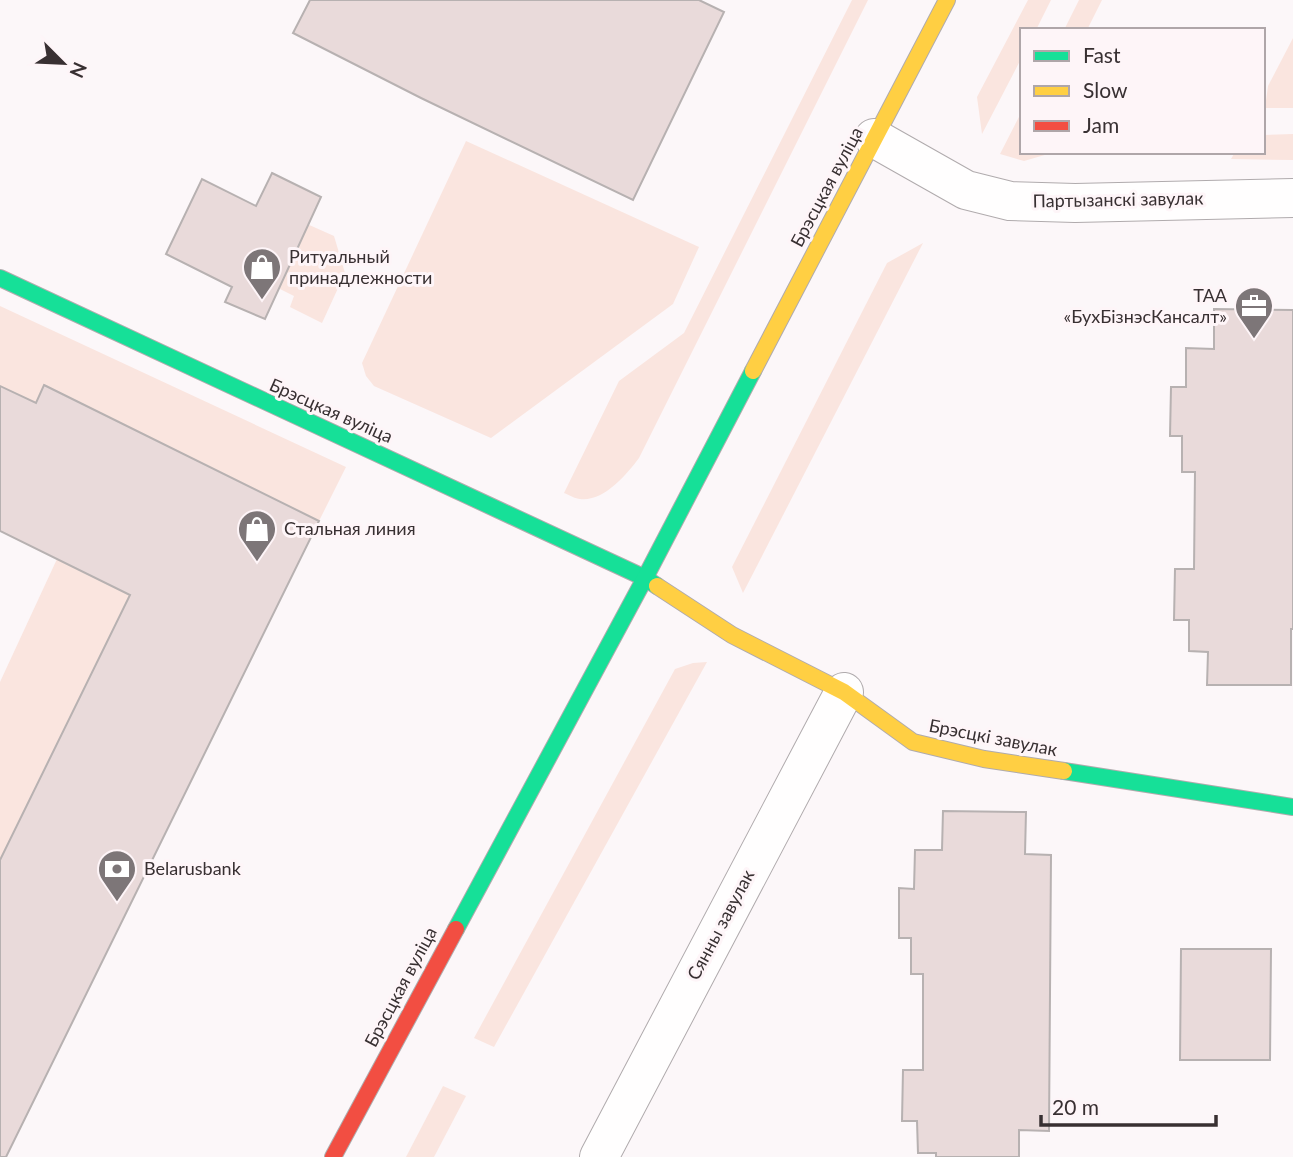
<svg xmlns="http://www.w3.org/2000/svg" width="1293" height="1157" font-family="Lato,sans-serif">
	<rect width="100%" height="100%" fill="#fcf7f9"/>
	<g fill="#fae5df">
		<path d="M 852,0 L 868,0 L 639,458 C 627,474 604,502 580,499 C 576,499 569,495 564,493 L 619,381 L 684,333 Z"/>
		<polygon points="1028,0 1051,0 1036,30 1022,30 1022,57 982,134 977,97"/>
		<polygon points="1079,0 1102,0 1087,30 1064,30"/>
		<polygon points="1293,38 1293,108 1265,108 1268,86"/>
		<polygon points="1022,111 1022,152 1055,152 1024,161 1000,154"/>
		<polygon points="1293,134 1293,160 1231,159 1235,152 1263,152 1263,135"/>
		<polygon points="466,141 699,247 673,304 491,438 374,386 366,376 362,363"/>
		<polygon points="307,224 334,236 345,273 322,323 290,307 294,296 278,288"/>
		<polygon points="923,243 743,593 732,567 887,263"/>
		<polygon points="0,306 346,467 319,521 44,386 36,403 0,386"/>
		<polygon points="92,553 139,577 0,860 0,682 57,559 83,572"/>
		<polygon points="707,662 494,1047 474,1038 675,669 693,663"/>
		<polygon points="443,1086 466,1096 434,1157 406,1157"/>
	</g>
	<g fill="#e9dada" stroke="#b7b1b1" stroke-width="2">
		<polygon points="310,0 699,0 724,12 633,200 421,98 293,33"/>
		<polygon points="272,173 321,197 265,319 225,302 232,287 166,254 202,179 256,206"/>
		<polygon points="1214,309 1293,310 1293,629 1291,629 1291,685 1207,685 1208,652 1189,651 1189,620 1174,620 1175,569 1194,569 1195,472 1182,472 1182,436 1170,436 1171,387 1186,387 1186,348 1214,349"/>
		<polygon points="44,385 319,521 6,1157 0,1157 0,860 130,595 0,531 0,386 36,403"/>
		<polygon points="943,811 1026,812 1025,854 1051,855 1049,1131 1019,1130 1019,1157 936,1157 936,1153 918,1153 917,1121 902,1121 903,1070 923,1070 923,974 911,974 911,938 899,938 899,888 914,889 915,850 942,850"/>
		<polygon points="1181,949 1271,949 1270,1060 1180,1060"/>
	</g>
	<g fill="none" stroke-linecap="round" stroke-linejoin="round">
		<defs>
			<g id="street">
				<polyline points="874,138 966,190 1010,201 1075,203 1293,198"/>
				<polyline points="599,1157 844,692"/>
			</g>
			<g id="fast">
				<polyline points="0,278 645,578 657,586"/>
				<polyline points="1064,771 1293,807"/>
				<polyline points="456,929 645,578 753,371"/>
			</g>
			<g id="slow">
				<polyline points="753,371 947,0"/>
				<polyline points="657,586 732,635 844,692 913,742 984,759 1064,771"/>
			</g>
			<polyline id="jam" points="333,1157 456,929"/>
		</defs>
		<use href="#street" stroke="#b0abad" stroke-width="40"/>
		<use href="#fast" stroke="#b0abad" stroke-width="18"/>
		<use href="#slow" stroke="#b0abad" stroke-width="18"/>
		<use href="#jam" stroke="#b0abad" stroke-width="18"/>
		<use href="#street" stroke="#fffefe" stroke-width="38"/>
		<use href="#fast" stroke="#16e098" stroke-width="16"/>
		<use href="#slow" stroke="#ffcf43" stroke-width="16"/>
		<use href="#jam" stroke="#f24e42" stroke-width="16"/>
	</g>
	<defs>
		<symbol id="shop-pin" viewBox="-11 -11 22 30"><path d="M0 17L-7.5 6A9.5 9.5 0 1 1 7.5 6Z" fill="#7d7678" stroke="#fef5f8"/><path d="M-5-2.5h2.3a2.7 3.5 0 0 1 5.4 0H5L5.5 6h-11ZM-1.5-2.5h3a1.5 2.3 0 0 0-3 0Z" fill="#fff"/></symbol>
		<symbol id="office-pin" viewBox="-11 -11 22 30"><path d="M0 17L-7.5 6A9.5 9.5 0 1 1 7.5 6Z" fill="#7d7678" stroke="#fef5f8"/><path d="M-6-3h4V-5.5h4V-3h4V5H-6ZM-1-4.5V-3h2v-1.5ZM-6 0V1H6V0Z" fill="#fff"/></symbol>
		<symbol id="bank-pin" viewBox="-11 -11 22 30"><path d="M0 17L-7.5 6A9.5 9.5 0 1 1 7.5 6Z" fill="#7d7678" stroke="#fef5f8"/><path d="M-6-4H6V4H-6ZM0-2.3a2.3 2.3 0 1 0 0 4.6a2.3 2.3 0 1 0 0-4.6Z" fill="#fff"/></symbol>
	</defs>
	<g fill-rule="evenodd">
		<use href="#shop-pin" x="240" y="245" width="44" height="60"/>
		<use href="#office-pin" x="1232" y="284" width="44" height="60"/>
		<use href="#shop-pin" x="235" y="507" width="44" height="60"/>
		<use href="#bank-pin" x="95" y="847" width="44" height="60"/>
	</g>
	<g text-anchor="middle" stroke-width="6" stroke-linejoin="round" paint-order="stroke">
		<g font-size="18" fill="#383032" stroke="#fef5f8">
			<text transform="translate(827 187) rotate(-62)" y="6">Брэсцкая вуліца</text>
			<text transform="translate(1118 200) rotate(-1)" y="6">Партызанскі завулак</text>
			<text transform="translate(331 411) rotate(24)" y="6">Брэсцкая вуліца</text>
			<text transform="translate(993 738) rotate(11)" y="6">Брэсцкі завулак</text>
			<text transform="translate(721 925) rotate(-62)" y="6">Сянны завулак</text>
			<text transform="translate(401 987) rotate(-62)" y="6">Брэсцкая вуліца</text>
		</g>
		<g font-size="18" fill="#383032" stroke="#fef5f8" text-anchor="start">
			<text x="289" y="263">Ритуальный<tspan x="289" dy="21">принадлежности</tspan></text>
			<text x="1227" y="302" text-anchor="end">ТАА<tspan x="1227" dy="21">«БухБізнэсКансалт»</tspan></text>
			<text x="284" y="535">Стальная линия</text>
			<text x="144" y="875">Belarusbank</text>
		</g>
	</g>
	<rect x="1020" y="28" width="245" height="126" fill="#fef5f8" stroke="#afa6a9" stroke-width="2"/>
	<rect x="1034" y="51" width="35" height="10" fill="#16e098" stroke="#afa6a9" stroke-width="2"/>
	<text x="1083" y="63" font-size="21" fill="#383032">Fast</text>
	<rect x="1034" y="86" width="35" height="10" fill="#ffcf43" stroke="#afa6a9" stroke-width="2"/>
	<text x="1083" y="98" font-size="21" fill="#383032">Slow</text>
	<rect x="1034" y="121" width="35" height="10" fill="#f24e42" stroke="#afa6a9" stroke-width="2"/>
	<text x="1083" y="133" font-size="21" fill="#383032">Jam</text>
	<g transform="translate(63 63) rotate(114)" stroke="#fef5f8" stroke-width="5" paint-order="stroke">
	<path d="M0-5L12 26L0 18L-12 26Z" fill="#383032"/>
	<text y="-10" font-size="19" font-weight="bold" text-anchor="middle" fill="#383032">N</text>
	</g>
	<path d="M1041 1115v10h175v-10" fill="none" stroke="#383032" stroke-width="3.5"/>
	<text x="1052" y="1115" font-size="21" fill="#383032" stroke="#fef5f8" stroke-width="5" paint-order="stroke">20 m</text>
</svg>
